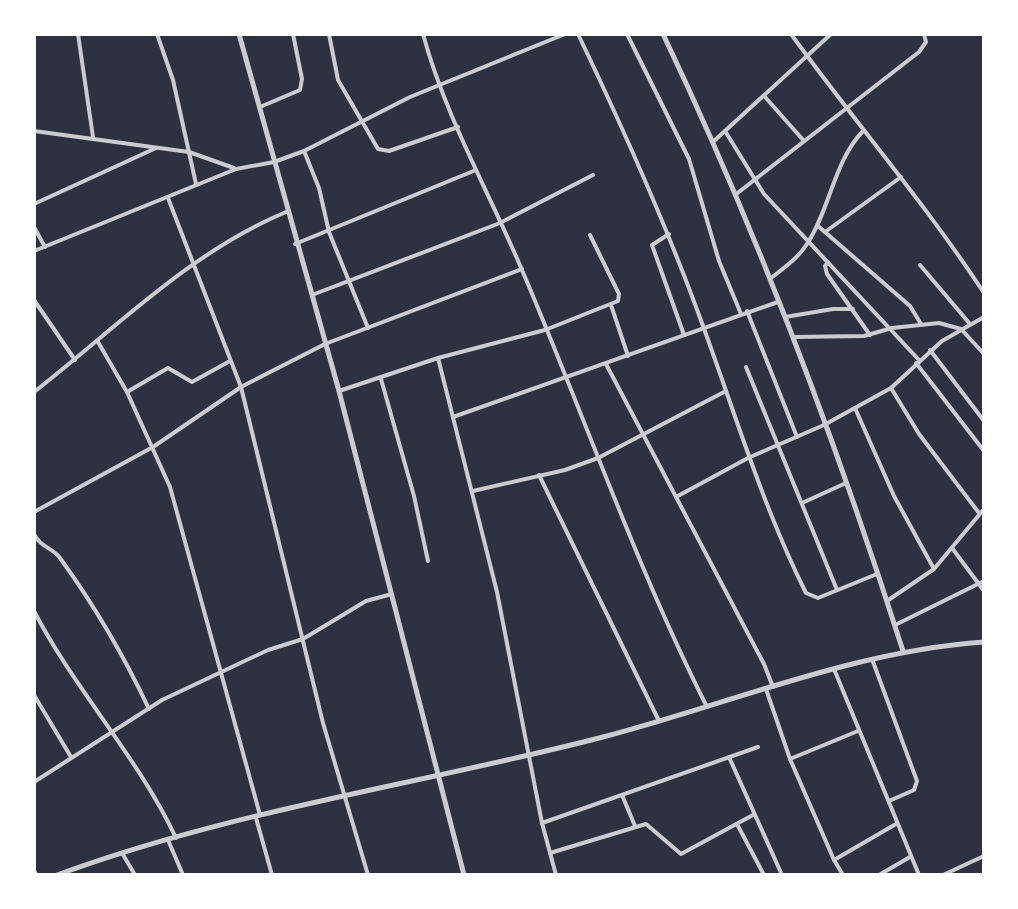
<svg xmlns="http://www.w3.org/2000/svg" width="1018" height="909" font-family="Literata,serif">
	<rect width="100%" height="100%" fill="#2d3142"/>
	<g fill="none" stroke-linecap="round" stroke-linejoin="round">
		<g stroke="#caccd0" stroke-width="4">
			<polyline points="78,34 93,137"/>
			<polyline points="157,34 173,80 196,184"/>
			<polyline points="329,34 338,80 378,149 389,151 458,127"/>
			<path d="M 423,34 C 445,116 489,192 522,270 C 584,415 636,566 707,707"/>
			<path d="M 578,34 C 624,130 667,226 703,326 C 736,416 763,507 806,593 L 818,598 L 877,574"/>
			<polyline points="627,34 689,159 719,261 741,314"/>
			<path d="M 791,34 C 854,121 925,203 984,293"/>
			<polyline points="765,97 804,141"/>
			<polyline points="260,107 300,90 302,79 293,34"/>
			<polyline points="34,131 189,152 234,168"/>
			<polyline points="725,131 764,194 919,360"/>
			<polyline points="714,141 831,34"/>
			<polyline points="304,151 319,188 329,232 368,328"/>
			<polyline points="735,195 919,52 926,42 924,34"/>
			<polyline points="168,198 241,387 323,723 368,875"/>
			<polyline points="34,204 156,148"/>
			<polyline points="818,226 910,306 921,324"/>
			<polyline points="34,227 45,247"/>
			<polyline points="825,232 901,177"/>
			<polyline points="669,234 652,245 684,335"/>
			<polyline points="295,244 476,170"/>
			<polyline points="34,251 236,169 274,162 304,151 410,97 565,34"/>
			<polyline points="828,262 825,266 827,274 870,335"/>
			<polyline points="920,265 970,324"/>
			<path d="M 771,278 C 784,268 798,258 807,244 C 830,209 834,161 863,131"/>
			<polyline points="312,295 500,223 593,175"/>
			<polyline points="34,300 75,360"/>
			<polyline points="611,305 628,356"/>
			<polyline points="747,311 797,437"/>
			<polyline points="785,317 833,309 853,309"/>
			<polyline points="793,337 864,336 892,328 939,323 961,329 984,354"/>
			<polyline points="98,342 127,392 170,487 260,815"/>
			<polyline points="930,350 984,421"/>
			<polyline points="438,358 545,330 618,301 619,294 590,235"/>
			<polyline points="916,363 984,451"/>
			<polyline points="606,364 764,664 773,687"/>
			<polyline points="746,367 837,590"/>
			<polyline points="381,379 414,496 428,561"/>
			<polyline points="891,388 919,434 979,513"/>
			<polyline points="339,391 438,358 497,592 542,823 556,875"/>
			<path d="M 34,392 C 115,329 190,252 286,212"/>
			<polyline points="127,392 168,368 192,382 230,361"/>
			<polyline points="855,408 894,496 934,569"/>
			<polyline points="453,417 778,302"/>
			<polyline points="539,475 659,721"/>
			<polyline points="473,491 565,470 598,458 724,392"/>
			<polyline points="676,497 748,458 824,425 891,388 942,341 984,317"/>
			<polyline points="802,503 846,483"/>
			<polyline points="34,512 153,447 241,387 325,344 522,269"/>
			<path d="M 34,534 C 41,548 52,547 60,558 C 94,605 124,656 149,709"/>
			<polyline points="952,548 984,591"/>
			<polyline points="887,601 934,569 984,509"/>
			<path d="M 34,611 C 75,690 138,757 176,838"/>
			<polyline points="895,625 984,581"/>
			<polyline points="872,659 917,781 914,790 889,801"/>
			<polyline points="834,669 919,875"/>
			<polyline points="766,689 790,759 858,731"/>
			<polyline points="34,695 71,757"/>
			<polyline points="729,757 782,875"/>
			<polyline points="790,759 834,860 896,824"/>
			<polyline points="34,782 162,700 268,650 303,639 366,601 392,594"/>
			<polyline points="622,795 635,826"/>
			<polyline points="256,818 272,875"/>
			<polyline points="542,823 758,747"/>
			<polyline points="737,824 764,875"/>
			<polyline points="168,840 183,875"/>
			<polyline points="122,853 135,875"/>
			<polyline points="550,853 646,824 681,854 753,815"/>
			<polyline points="834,860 843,875"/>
			<polyline points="879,875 910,857"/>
			<polyline points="943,875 984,856"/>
		</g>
		<g stroke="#caccd0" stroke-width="5">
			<polyline points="239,34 339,391 464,875"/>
			<path d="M 663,34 C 758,233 836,441 903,651"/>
			<polyline points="34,872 36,875"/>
			<path d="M 57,875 C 233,810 422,784 603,737 C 729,704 853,651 984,642"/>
		</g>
	</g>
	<rect width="1018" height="909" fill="none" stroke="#ffffff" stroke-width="72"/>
</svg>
